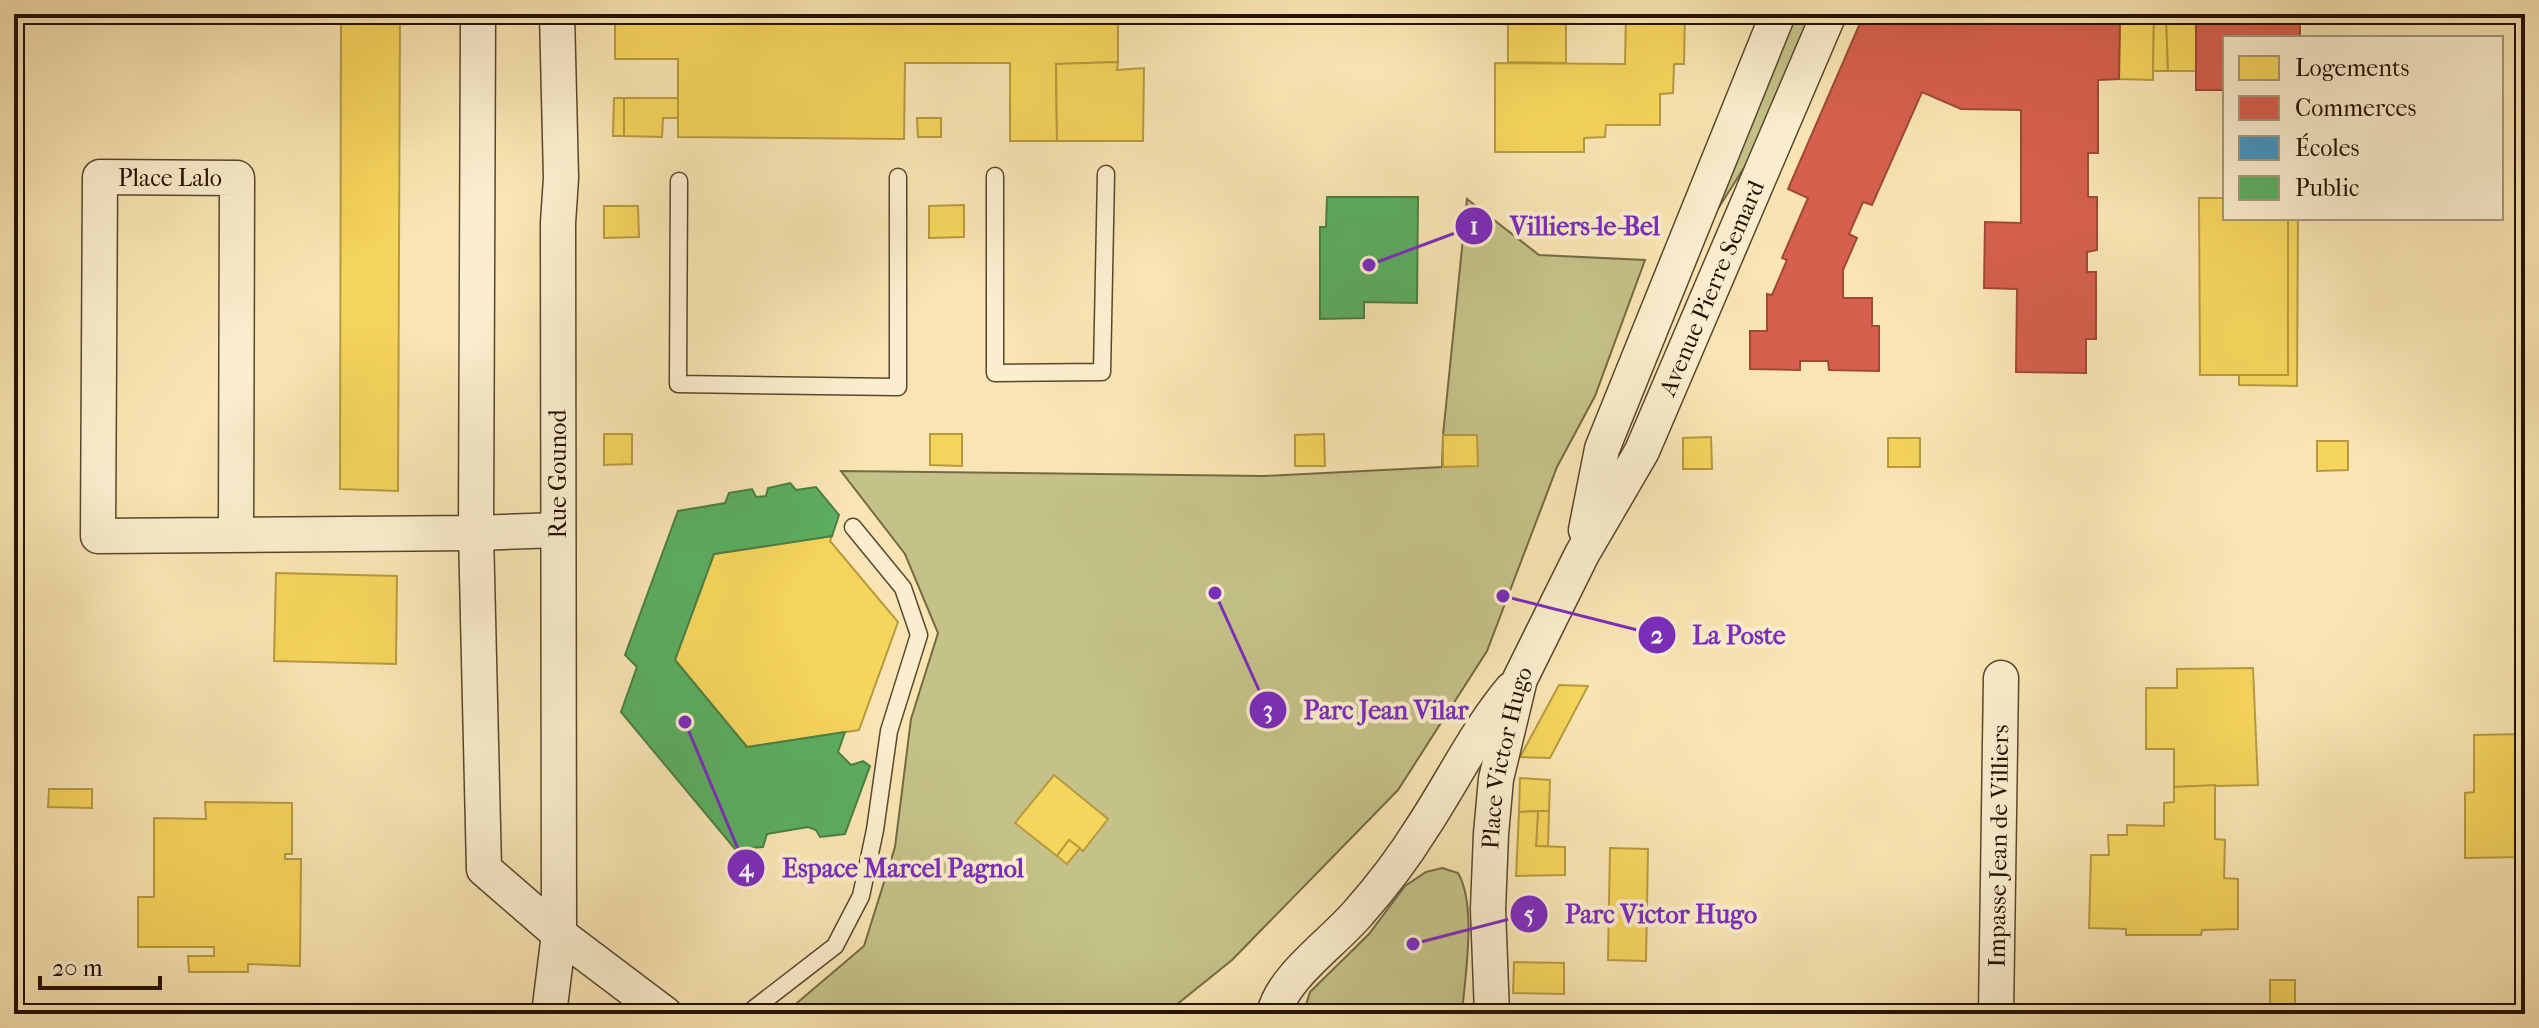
<svg xmlns="http://www.w3.org/2000/svg" width="2539" height="1028" font-family="'IM FELL French Canon',serif">
	<rect width="100%" height="100%" fill="#f9e5b3"/>
	<filter id="stains"><feTurbulence type="fractalNoise" baseFrequency=".0025" numOctaves="4"/><feColorMatrix values="0 0 0 0 .2 0 0 0 0 .09 0 0 0 0 .02 0 0 0 .5 -.17"/></filter>
	<radialGradient id="worn" r=".72"><stop offset=".6" stop-color="#630" stop-opacity="0"/><stop offset="1" stop-color="#630" stop-opacity=".3"/></radialGradient>
	<g fill="#c4c288" stroke="#746a44" stroke-width="2">
		<polygon points="1793,14 1816,14 1761,141 1716,212 1739,144"/>
		<polygon points="1467,199 1539,255 1645,260 1595,396 1557,467 1487,651 1398,790 1232,960 1165,1014 784,1014 864,946 895,847 911,719 938,633 905,554 841,471 1264,476 1442,467 1443,435"/>
		<path d="M 1442,868 L 1458,873 C 1477,905 1465,976 1462,1014 L 1307,1014 L 1305,1008 L 1310,992 L 1369,934 L 1405,886 L 1426,872 Z"/>
	</g>
	<g fill="#f6d55c" stroke="#b79a40" stroke-width="2">
		<polygon points="341,14 400,14 398,491 340,489"/>
		<polygon points="615,14 1118,14 1118,62 1056,64 1057,141 1010,141 1010,63 905,63 904,139 678,137 678,59 615,59"/>
		<polygon points="1508,14 1566,14 1566,63 1508,62"/>
		<polygon points="1626,14 1685,14 1684,64 1674,64 1673,93 1660,94 1660,125 1606,125 1605,137 1584,138 1584,152 1495,152 1495,63 1625,64"/>
		<polygon points="2120,14 2154,14 2153,80 2119,79"/>
		<polygon points="2154,14 2166,14 2168,71 2153,71"/>
		<polygon points="2166,14 2196,14 2196,71 2168,71"/>
		<polygon points="1118,62 1117,70 1144,68 1143,141 1057,141 1056,64"/>
		<polygon points="614,98 624,98 624,136 613,136"/>
		<polygon points="624,98 678,98 678,118 663,118 662,137 624,136"/>
		<polygon points="917,118 941,118 941,137 918,137"/>
		<polygon points="2199,198 2225,198 2225,218 2288,218 2288,375 2200,375"/>
		<polygon points="964,205 964,237 929,238 929,206"/>
		<polygon points="604,206 638,206 639,237 604,238"/>
		<polygon points="2288,218 2298,218 2297,386 2239,385 2239,375 2288,375"/>
		<polygon points="604,434 632,434 632,464 604,465"/>
		<polygon points="930,434 962,434 962,466 930,465"/>
		<polygon points="1324,434 1325,466 1295,466 1295,435"/>
		<polygon points="1443,435 1477,435 1478,466 1443,467"/>
		<polygon points="1711,437 1712,469 1683,469 1683,438"/>
		<rect x="1888" y="438" width="32" height="29"/>
		<polygon points="2317,441 2348,441 2348,470 2317,471"/>
		<polygon points="832,536 830,541 898,622 859,730 747,747 675,660 714,554"/>
		<polygon points="276,573 397,576 396,664 274,661"/>
		<polygon points="2253,668 2258,785 2174,787 2174,749 2146,749 2146,688 2177,688 2177,669"/>
		<polygon points="1559,685 1588,686 1550,758 1520,757"/>
		<polygon points="2525,734 2525,857 2465,858 2465,793 2474,792 2474,735"/>
		<polygon points="1054,775 1108,819 1083,851 1069,840 1057,856 1015,823"/>
		<polygon points="1520,778 1550,780 1549,811 1519,812"/>
		<polygon points="2215,785 2215,839 2225,840 2224,878 2238,879 2238,929 2202,930 2201,935 2126,935 2126,929 2089,928 2091,855 2109,855 2108,835 2127,835 2127,825 2164,826 2164,803 2174,802 2174,787"/>
		<polygon points="49,789 92,789 92,808 48,807"/>
		<polygon points="205,802 292,803 292,854 285,854 285,859 301,859 300,966 248,964 248,972 189,972 188,956 214,956 214,947 138,947 138,897 154,897 154,818 206,819"/>
		<polygon points="1538,811 1549,811 1548,847 1536,846"/>
		<polygon points="1538,811 1536,846 1565,847 1565,875 1516,876 1519,812"/>
		<polygon points="1069,840 1080,848 1067,864 1057,856"/>
		<polygon points="1610,848 1648,849 1646,961 1608,960"/>
		<polygon points="1514,962 1564,963 1564,994 1513,993"/>
		<rect x="2270" y="980" width="25" height="24"/>
	</g>
	<g fill="#d6604d" stroke="#a04936" stroke-width="2">
		<polygon points="1864,14 2120,14 2119,79 2098,80 2098,153 2088,153 2088,197 2097,197 2097,250 2087,252 2087,272 2096,272 2096,339 2086,339 2086,373 2016,372 2017,289 1984,288 1985,222 2021,223 2021,110 1961,109 1922,92 1872,205 1863,202 1849,234 1857,238 1843,270 1843,298 1872,298 1872,326 1879,326 1879,371 1829,370 1828,361 1800,361 1800,370 1750,369 1750,331 1767,331 1767,294 1772,295 1787,260 1782,258 1808,198 1788,189"/>
		<polygon points="2196,14 2300,14 2300,38 2225,38 2225,90 2196,90"/>
	</g>
	<polygon fill="#4393c3" stroke="#396c88" stroke-width="2" points="14,859 20,859 21,1014 14,1014"/>
	<g fill="#5aae61" stroke="#4a7f44" stroke-width="2">
		<polygon points="1327,197 1418,197 1417,303 1364,302 1364,318 1320,319 1320,227 1326,227"/>
		<polygon points="790,483 796,490 816,487 839,515 832,536 714,554 675,660 747,747 845,732 838,752 851,765 863,761 870,766 845,834 820,837 816,830 808,827 767,834 763,847 735,849 621,712 637,667 625,655 678,511 725,503 729,493 752,489 756,497 766,496 768,488"/>
	</g>
	<g fill="none" stroke-linecap="round" stroke-linejoin="round">
		<defs>
			<g id="service">
				<polyline points="995,176 995,373 1102,372 1106,174"/>
				<polyline points="679,181 678,384 898,387 898,177"/>
				<polyline points="747,1014 835,946 861,896 875,830 889,731 919,635 903,588 853,527"/>
			</g>
			<g id="minor">
				<polyline points="478,14 476,533 484,869 559,934 665,1014"/>
				<polyline points="1586,530 1602,449 1778,14"/>
				<polyline points="236,535 237,178 100,177 98,536 476,533 558,530"/>
				<polyline points="549,1014 559,934 558,223 561,178 557,14"/>
				<path d="M 1274,1014 C 1282,977 1334,942 1359,912 C 1382,886 1404,857 1422,828 C 1453,781 1476,732 1512,689"/>
				<path id="s1" d="M 1492,1014 L 1488,909 L 1491,834 L 1496,779 L 1520,679 L 1582,554 L 1642,451 L 1829,14"/>
				<path id="s2" d="M 1996,1014 L 2001,678"/>
			</g>
		</defs>
		<use href="#service" stroke="#58472d" stroke-width="19"/>
		<use href="#minor" stroke="#58472d" stroke-width="37"/>
		<use href="#service" stroke="#fbeece" stroke-width="16"/>
		<use href="#minor" stroke="#fbeece" stroke-width="34"/>
	</g>
	<g text-anchor="middle" stroke-width="8" stroke-linejoin="round" paint-order="stroke">
		<g font-size="24" fill="#231200" stroke="#fbeece">
			<text x="170" y="186">Place Lalo</text>
			<text dy="8" stroke="none"><textPath href="#s1" startOffset="774">Avenue Pierre Semard</textPath></text>
			<text transform="translate(558 474) rotate(-90)" y="8">Rue Gounod</text>
			<text dy="8" stroke="none"><textPath href="#s1" startOffset="258">Place Victor Hugo</textPath></text>
			<text dy="8" stroke="none"><textPath href="#s2" startOffset="168">Impasse Jean de Villiers</textPath></text>
		</g>
	</g>
	<path fill="none" stroke="#7b2cbf" stroke-width="3" d="M1369 265L1474 226M1503 596L1657 635M1215 593L1268 710M685 722L746 868M1413 944L1529 914"/>
	<g fill="#7b2cbf" stroke="#fbeece" stroke-width="3">
		<circle cx="1369" cy="265" r="8"/>
		<circle cx="1503" cy="596" r="8"/>
		<circle cx="1215" cy="593" r="8"/>
		<circle cx="685" cy="722" r="8"/>
		<circle cx="1413" cy="944" r="8"/>
		<circle cx="1474" cy="226" r="20"/>
		<circle cx="1657" cy="635" r="20"/>
		<circle cx="1268" cy="710" r="20"/>
		<circle cx="746" cy="868" r="20"/>
		<circle cx="1529" cy="914" r="20"/>
	</g>
	<g font-size="24" text-anchor="middle" font-weight="bold" fill="#fff">
		<text x="1474" y="234">1</text>
		<text x="1657" y="643">2</text>
		<text x="1268" y="718">3</text>
		<text x="746" y="876">4</text>
		<text x="1529" y="922">5</text>
	</g>
	<g font-size="26" text-anchor="middle" font-weight="bold" fill="#7b2cbf" stroke="#fbeece" stroke-width="8" stroke-linejoin="round" paint-order="stroke">
		<text x="1585" y="235">Villiers-le-Bel</text>
		<text x="1739" y="644">La Poste</text>
		<text x="1386" y="719">Parc Jean Vilar</text>
		<text x="903" y="877">Espace Marcel Pagnol</text>
		<text x="1661" y="923">Parc Victor Hugo</text>
	</g>
	<rect width="2539" height="1028" fill="none" stroke="#f9e5b3" stroke-width="48"/>
	<rect x="16" y="16" width="2507" height="996" fill="none" stroke="#231200" stroke-width="4"/>
	<rect x="24" y="24" width="2491" height="980" fill="none" stroke="#231200" stroke-width="2"/>
	<rect x="2223" y="36" width="280" height="184" fill="#fbeece" stroke="#a5967c" stroke-width="2"/>
	<rect x="2239" y="56" width="40" height="24" fill="#f6d55c" stroke="#a5967c" stroke-width="2"/>
	<text x="2295" y="76" font-size="24" fill="#231200">Logements</text>
	<rect x="2239" y="96" width="40" height="24" fill="#d6604d" stroke="#a5967c" stroke-width="2"/>
	<text x="2295" y="116" font-size="24" fill="#231200">Commerces</text>
	<rect x="2239" y="136" width="40" height="24" fill="#4393c3" stroke="#a5967c" stroke-width="2"/>
	<text x="2295" y="156" font-size="24" fill="#231200">Écoles</text>
	<rect x="2239" y="176" width="40" height="24" fill="#5aae61" stroke="#a5967c" stroke-width="2"/>
	<text x="2295" y="196" font-size="24" fill="#231200">Public</text>
	<path d="M40 976v12h120v-12" fill="none" stroke="#231200" stroke-width="4"/>
	<text x="52" y="976" font-size="24" fill="#231200" stroke="#fbeece" stroke-width="6" paint-order="stroke">20 m</text>
	<rect width="100%" height="100%" filter="url(#stains)"/>
	<rect width="100%" height="100%" fill="url(#worn)"/>
</svg>
